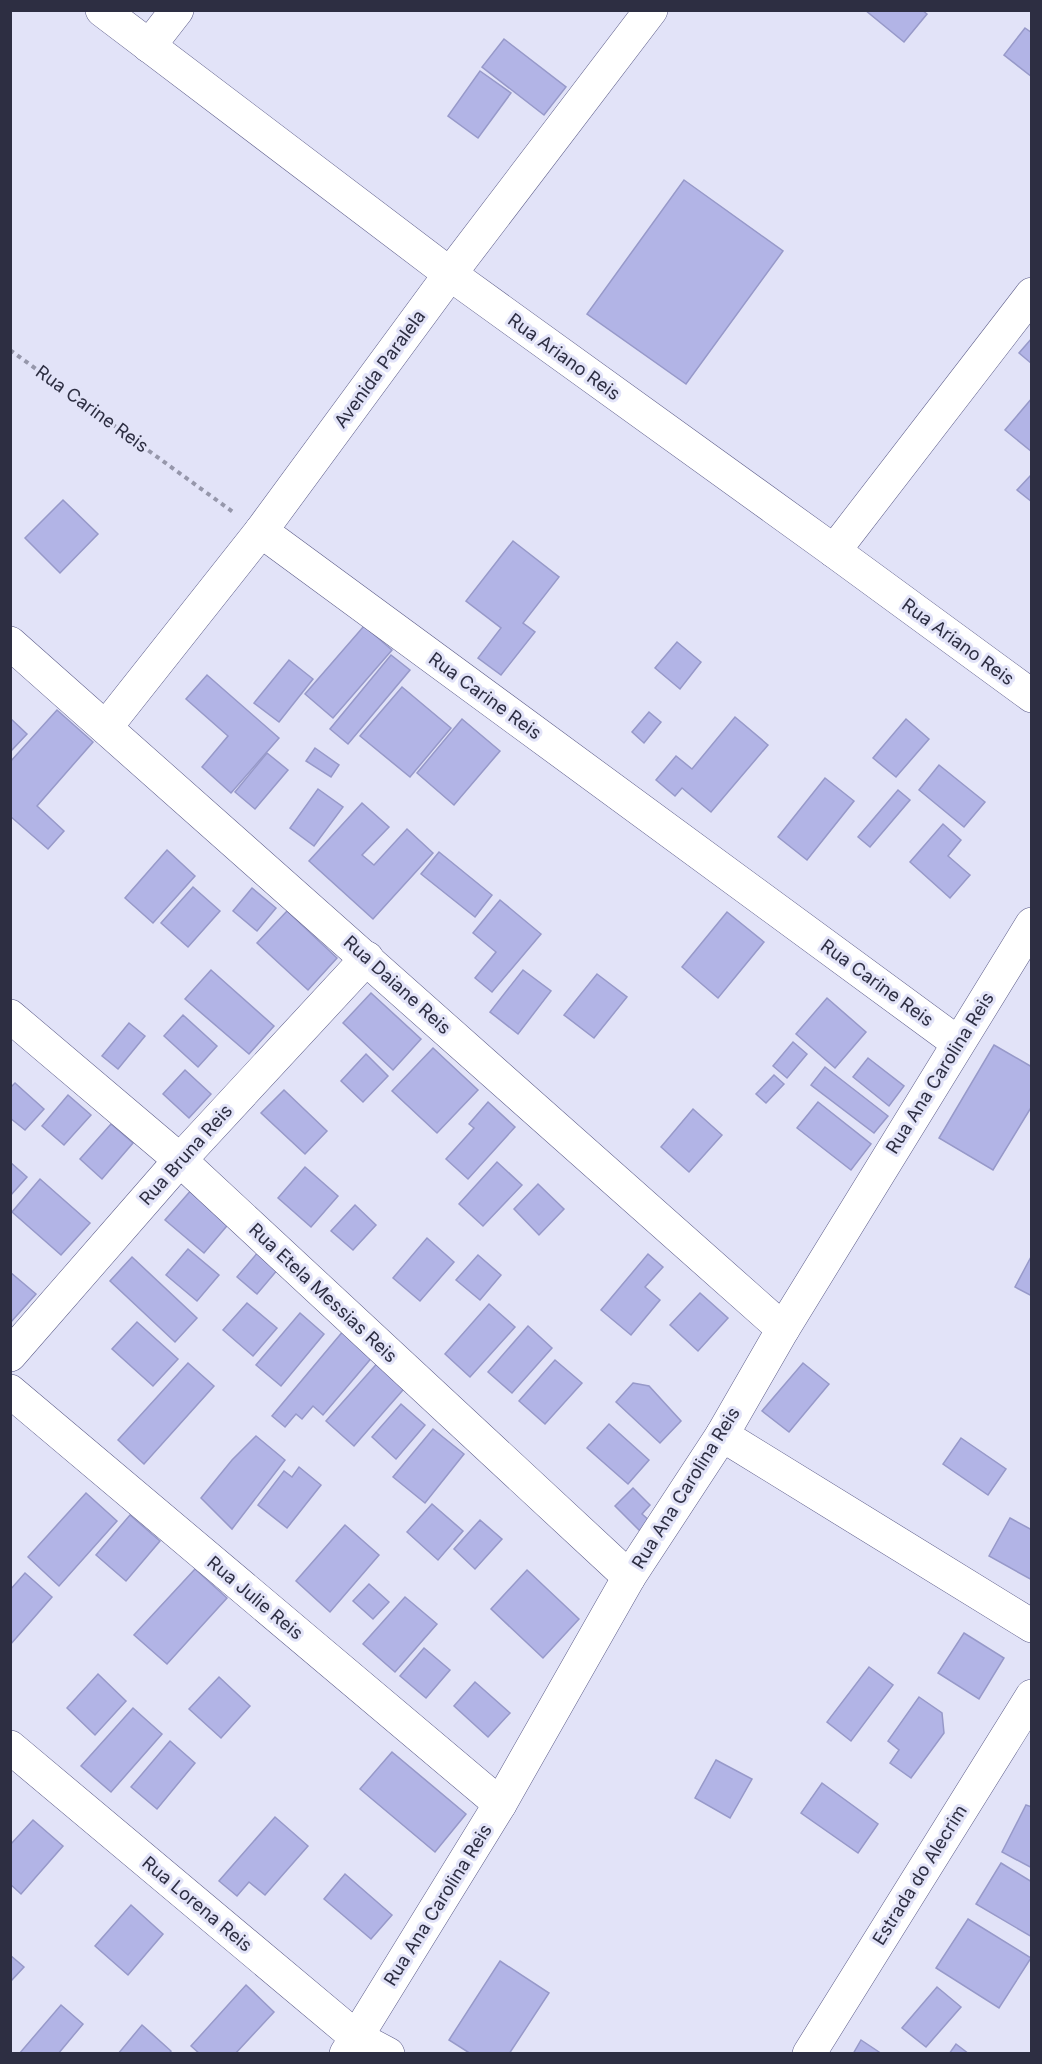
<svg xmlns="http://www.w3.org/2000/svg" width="1042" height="2064" font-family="Inter,sans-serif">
	<rect width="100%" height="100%" fill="#e2e3f8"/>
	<g fill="#b2b4e6" stroke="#9799c9" stroke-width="1.5">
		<polygon points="865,10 922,10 927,14 904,42"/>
		<polygon points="1025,28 1032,33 1032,77 1004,55"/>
		<polygon points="504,39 566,87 544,115 482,67"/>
		<polygon points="480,71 511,93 478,138 448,116"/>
		<polygon points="684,180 783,251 686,384 587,314"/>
		<polygon points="1032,338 1032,364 1019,353"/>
		<polygon points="1032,398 1032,452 1005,430"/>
		<polygon points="1032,474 1032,502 1017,490"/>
		<polygon points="63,500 98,534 60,573 25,538"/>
		<polygon points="513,541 559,577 523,623 535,632 501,675 478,658 501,628 466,601"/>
		<polygon points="364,626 392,650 333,718 305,694"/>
		<polygon points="677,642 701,662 680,689 655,668"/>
		<polygon points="391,655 410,670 348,744 330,729"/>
		<polygon points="289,660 313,679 279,722 254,703"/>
		<polygon points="207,675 279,738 231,793 202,767 228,736 186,699"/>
		<polygon points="402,687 451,728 410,777 360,736"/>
		<polygon points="57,710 93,742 37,806 64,831 48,849 10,816 10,762"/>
		<polygon points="649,712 661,722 644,743 632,732"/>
		<polygon points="735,717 768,745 711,812 682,788 675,796 656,780 676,756 692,769"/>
		<polygon points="10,718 27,734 10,752"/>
		<polygon points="462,719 500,751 454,805 417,773"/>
		<polygon points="906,719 929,739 896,777 873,758"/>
		<polygon points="315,748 339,765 331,777 306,761"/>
		<polygon points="267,753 288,770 255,809 235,792"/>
		<polygon points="939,765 985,802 964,827 919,790"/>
		<polygon points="825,778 854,801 807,860 778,837"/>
		<polygon points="318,789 343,807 314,846 290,828"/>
		<polygon points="898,790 910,800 870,847 858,837"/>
		<polygon points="362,803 389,827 362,855 374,865 407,829 433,853 373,919 309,861"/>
		<polygon points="943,824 961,840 948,856 970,875 950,898 910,862"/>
		<polygon points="167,850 195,876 153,923 125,898"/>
		<polygon points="439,852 492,895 475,917 421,874"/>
		<polygon points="193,887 220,911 188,947 161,923"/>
		<polygon points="252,888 276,908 257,931 233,911"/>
		<polygon points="500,900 541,934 492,992 475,978 496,952 473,933"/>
		<polygon points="287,911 337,958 308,990 257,943"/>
		<polygon points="727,912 764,942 718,998 682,967"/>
		<polygon points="211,970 274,1026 249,1054 185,999"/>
		<polygon points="523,970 551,991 518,1034 490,1012"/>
		<polygon points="597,974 627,997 594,1038 564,1015"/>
		<polygon points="371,993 421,1039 393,1070 343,1023"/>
		<polygon points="827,998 866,1032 835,1068 796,1034"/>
		<polygon points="183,1015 217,1046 198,1067 164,1036"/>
		<polygon points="129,1023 145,1036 118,1069 102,1056"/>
		<polygon points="793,1042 807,1054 787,1078 773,1066"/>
		<polygon points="994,1045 1032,1067 1032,1106 993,1170 939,1138"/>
		<polygon points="433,1048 478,1090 437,1133 392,1091"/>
		<polygon points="366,1054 388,1076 363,1102 341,1081"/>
		<polygon points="868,1058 904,1086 889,1106 853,1077"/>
		<polygon points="825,1067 888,1116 874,1133 811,1085"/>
		<polygon points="185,1070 211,1094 189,1118 163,1094"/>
		<polygon points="774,1075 784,1084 766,1103 756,1094"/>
		<polygon points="15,1083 44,1109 25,1130 10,1118 10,1088"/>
		<polygon points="284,1090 327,1131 305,1154 261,1113"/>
		<polygon points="68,1095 91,1115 64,1145 42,1126"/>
		<polygon points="488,1102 515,1127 468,1179 446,1159 474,1128 469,1124"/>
		<polygon points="818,1102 871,1144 851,1170 797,1128"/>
		<polygon points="693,1109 722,1135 689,1172 661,1147"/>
		<polygon points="111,1124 133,1143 102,1179 80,1159"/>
		<polygon points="10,1162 27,1177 10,1196"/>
		<polygon points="497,1162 522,1185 483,1226 459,1204"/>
		<polygon points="305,1167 338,1196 311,1227 278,1198"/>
		<polygon points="40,1179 90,1223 61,1255 12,1212"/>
		<polygon points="538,1184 564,1209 539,1235 514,1209"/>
		<polygon points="193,1188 231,1221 204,1253 165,1220"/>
		<polygon points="355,1205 376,1225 353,1250 331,1231"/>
		<polygon points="427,1238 454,1262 420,1301 393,1278"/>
		<polygon points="188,1249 219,1275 197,1301 166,1275"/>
		<polygon points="259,1251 279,1268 257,1294 237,1277"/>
		<polygon points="648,1254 663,1267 645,1287 660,1300 631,1335 601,1310"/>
		<polygon points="478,1255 501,1275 480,1300 456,1280"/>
		<polygon points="1032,1255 1032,1296 1015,1287"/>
		<polygon points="132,1257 197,1318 175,1342 110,1281"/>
		<polygon points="10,1272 36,1294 11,1322 10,1321"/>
		<polygon points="700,1293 728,1318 698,1351 670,1325"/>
		<polygon points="247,1303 277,1328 253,1356 223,1330"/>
		<polygon points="489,1304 515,1327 470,1377 445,1354"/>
		<polygon points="300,1313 324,1334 281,1386 256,1365"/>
		<polygon points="137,1322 178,1359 153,1386 112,1349"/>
		<polygon points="528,1326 552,1348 512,1393 488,1372"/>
		<polygon points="344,1330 374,1355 323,1415 313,1406 302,1419 296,1414 285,1427 272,1416"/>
		<polygon points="381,1359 409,1383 354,1446 326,1421"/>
		<polygon points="555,1360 582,1383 545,1424 519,1401"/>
		<polygon points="188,1363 214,1386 144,1464 118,1440"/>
		<polygon points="803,1363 829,1384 789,1432 762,1411"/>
		<polygon points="633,1383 649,1386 681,1421 660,1443 616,1402"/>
		<polygon points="401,1404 425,1425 396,1459 372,1437"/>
		<polygon points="609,1424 649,1460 628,1484 587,1448"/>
		<polygon points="433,1429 464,1454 425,1503 393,1477"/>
		<polygon points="256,1436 285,1460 232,1529 201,1498 232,1460"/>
		<polygon points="961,1438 1006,1469 988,1495 943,1464"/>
		<polygon points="299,1467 321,1485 287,1528 258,1505 284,1471 292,1477"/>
		<polygon points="633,1488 650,1505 642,1514 651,1522 641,1532 615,1506"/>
		<polygon points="86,1493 117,1521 59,1586 28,1557"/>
		<polygon points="432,1504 463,1531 438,1560 407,1532"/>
		<polygon points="130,1515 160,1541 126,1581 96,1555"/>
		<polygon points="1010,1518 1032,1530 1032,1580 989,1556"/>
		<polygon points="480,1520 502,1539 475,1569 454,1549"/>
		<polygon points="345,1525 379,1555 330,1612 296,1581"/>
		<polygon points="195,1569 227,1598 167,1664 134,1635"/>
		<polygon points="527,1570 579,1619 543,1658 491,1609"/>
		<polygon points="25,1573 52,1597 10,1645 10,1590"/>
		<polygon points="369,1584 389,1602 373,1619 353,1601"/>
		<polygon points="405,1597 437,1624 395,1672 363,1644"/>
		<polygon points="964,1633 1004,1658 979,1699 938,1673"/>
		<polygon points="424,1648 450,1670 426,1698 400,1676"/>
		<polygon points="869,1667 893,1685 851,1741 827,1722"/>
		<polygon points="98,1674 126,1701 95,1735 67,1708"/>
		<polygon points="219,1677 250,1706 221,1738 189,1709"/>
		<polygon points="475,1682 510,1713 488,1737 454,1706"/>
		<polygon points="919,1697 942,1713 944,1733 911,1778 890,1763 899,1750 888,1741"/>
		<polygon points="133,1708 162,1734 111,1792 81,1766"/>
		<polygon points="170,1741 195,1763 157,1809 131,1787"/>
		<polygon points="392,1752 466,1814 435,1852 360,1789"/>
		<polygon points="716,1760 752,1779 730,1818 695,1798"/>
		<polygon points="822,1783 878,1824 858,1853 801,1813"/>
		<polygon points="1026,1805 1032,1807 1032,1868 1002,1852"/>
		<polygon points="275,1817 308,1846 265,1895 249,1882 237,1896 219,1881"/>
		<polygon points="33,1820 63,1846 21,1894 10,1884 10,1845"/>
		<polygon points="1001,1863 1032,1882 1032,1937 976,1904"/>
		<polygon points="345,1874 392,1915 371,1939 324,1899"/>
		<polygon points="131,1905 163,1934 128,1975 95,1946"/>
		<polygon points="968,1919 1031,1958 999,2008 936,1968"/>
		<polygon points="10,1955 24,1967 10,1982"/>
		<polygon points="500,1961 549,1993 509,2054 471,2054 449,2040"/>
		<polygon points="246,1985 274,2012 235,2054 200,2054 191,2046"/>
		<polygon points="937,1987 961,2007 926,2047 902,2028"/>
		<polygon points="61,2005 83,2024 58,2054 19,2054"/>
		<polygon points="142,2025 171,2051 169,2054 118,2054"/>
		<polygon points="861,2040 882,2054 853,2054"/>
		<polygon points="956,2044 969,2054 949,2054"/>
	</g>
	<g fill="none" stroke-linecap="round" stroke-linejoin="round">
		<defs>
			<g id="minor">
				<polyline points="102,10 450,274 834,551 1032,696"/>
				<polyline points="149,46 177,10"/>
				<polyline points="261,531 958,1043"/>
				<polyline points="834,551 1032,294"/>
				<polyline points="10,643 783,1329"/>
				<polyline points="106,727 261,531 450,274 651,10"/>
				<polyline points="10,1016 180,1160 629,1577"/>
				<polyline points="10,1355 180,1160 367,958"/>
				<polyline points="10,1391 500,1804"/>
				<polyline points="722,1435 1032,1626"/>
				<polyline points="10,1747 356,2037 388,2054"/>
				<polyline points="346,2054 500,1804 629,1577 722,1435 783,1329 1032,924"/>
				<polyline points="809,2054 1032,1696"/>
			</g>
		</defs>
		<use href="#minor" stroke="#5c5c89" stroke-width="34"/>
		<polyline stroke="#9697ab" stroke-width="4" stroke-dasharray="4.5 4.5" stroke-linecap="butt" points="10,350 233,512"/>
		<use href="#minor" stroke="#fff" stroke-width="33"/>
	</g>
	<g text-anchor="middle" stroke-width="6" stroke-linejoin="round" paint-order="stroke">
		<g font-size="18" fill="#2d2e42" stroke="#e2e3f8">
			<text transform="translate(564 357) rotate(36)" y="6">Rua Ariano Reis</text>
			<text transform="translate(380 369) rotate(-54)" y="6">Avenida Paralela</text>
			<text transform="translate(92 409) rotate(36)" y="6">Rua Carine Reis</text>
			<text transform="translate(958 642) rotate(36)" y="6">Rua Ariano Reis</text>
			<text transform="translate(485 696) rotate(36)" y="6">Rua Carine Reis</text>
			<text transform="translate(877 983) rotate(36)" y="6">Rua Carine Reis</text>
			<text transform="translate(397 985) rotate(42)" y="6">Rua Daiane Reis</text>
			<text transform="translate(940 1073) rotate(-58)" y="6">Rua Ana Carolina Reis</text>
			<text transform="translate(186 1155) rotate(-48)" y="6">Rua Bruna Reis</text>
			<text transform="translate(323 1293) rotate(43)" y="6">Rua Etela Messias Reis</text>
			<text transform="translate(686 1488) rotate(-58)" y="6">Rua Ana Carolina Reis</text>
			<text transform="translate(255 1598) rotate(40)" y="6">Rua Julie Reis</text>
			<text transform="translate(920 1875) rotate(-58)" y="6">Estrada do Alecrim</text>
			<text transform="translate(197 1904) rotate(40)" y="6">Rua Lorena Reis</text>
			<text transform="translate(438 1905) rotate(-58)" y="6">Rua Ana Carolina Reis</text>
		</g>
	</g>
	<rect width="1042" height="2064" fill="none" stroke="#2d2e42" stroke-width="24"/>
</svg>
